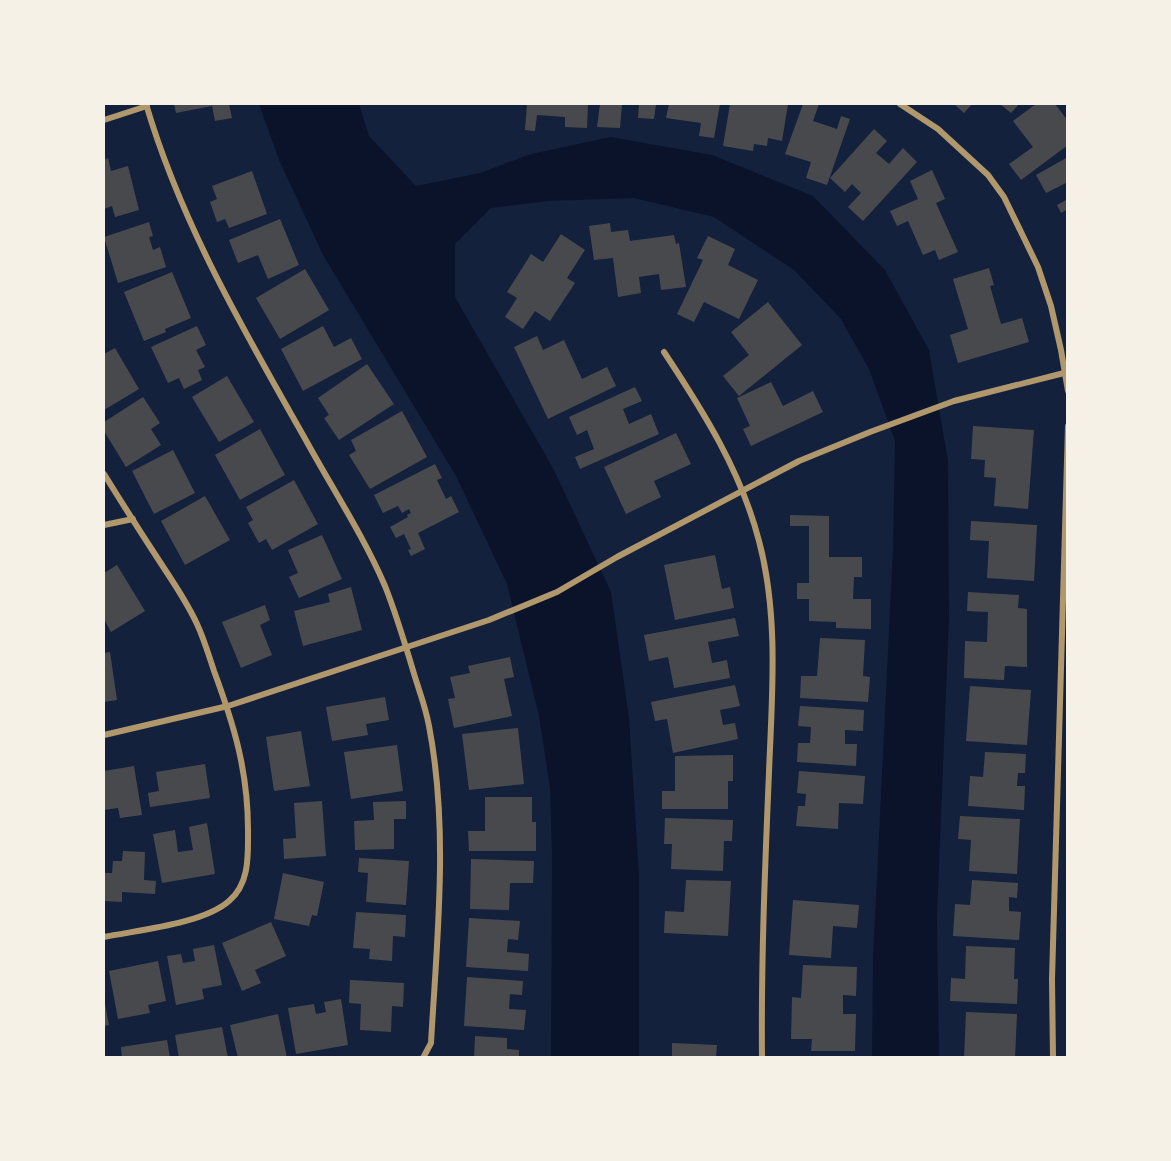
<svg xmlns="http://www.w3.org/2000/svg" width="1171" height="1161" font-family="Commissioner,sans-serif">
	<rect width="100%" height="100%" fill="#14213d"/>
	<polygon fill="#0b132b" points="259,104 359,104 369,136 416,186 480,173 531,154 611,137 712,155 813,196 885,270 929,350 948,461 949,618 937,917 939,1057 872,1057 873,958 893,548 895,441 869,369 841,319 794,270 714,217 634,198 548,201 491,208 455,244 455,297 554,470 611,592 629,718 639,874 639,1057 551,1057 552,855 550,788 539,716 507,584 456,476 323,255 279,160"/>
	<g fill="#48494c">
		<polygon points="174,104 229,104 232,118 215,121 212,106 176,113"/>
		<polygon points="527,104 588,104 587,128 565,127 565,117 537,115 535,131 525,130"/>
		<polygon points="600,104 622,104 620,128 597,127"/>
		<polygon points="639,104 656,104 654,119 638,118"/>
		<polygon points="669,104 720,104 714,138 699,136 701,123 666,118"/>
		<polygon points="730,104 788,104 782,141 768,138 767,146 754,144 753,151 723,146"/>
		<polygon points="803,104 819,104 813,121 837,129 841,116 850,119 827,185 806,178 811,162 785,154"/>
		<polygon points="954,104 972,104 964,113"/>
		<polygon points="1000,104 1019,104 1011,113"/>
		<polygon points="1036,104 1055,104 1068,121 1068,145 1021,180 1009,164 1033,147 1013,121"/>
		<polygon points="874,129 887,141 876,153 889,164 903,148 917,162 863,221 848,207 861,193 852,184 845,192 830,178"/>
		<polygon points="1068,157 1068,182 1046,193 1036,175"/>
		<polygon points="108,158 111,171 128,166 139,210 115,217 112,206 104,209 104,160"/>
		<polygon points="932,170 945,199 936,203 958,252 939,260 935,250 923,255 908,221 897,226 890,211 918,199 910,181"/>
		<polygon points="252,171 267,214 229,228 225,219 217,222 210,202 217,199 212,186"/>
		<polygon points="1068,199 1068,209 1061,213 1057,205"/>
		<polygon points="280,219 299,265 268,279 258,255 238,263 229,240"/>
		<polygon points="149,222 153,236 149,237 153,250 160,247 166,267 118,283 104,237"/>
		<polygon points="610,223 611,232 628,230 630,241 674,235 676,244 679,243 686,287 661,290 659,274 639,277 641,293 618,297 613,258 594,260 589,226"/>
		<polygon points="561,234 585,250 567,278 575,283 550,321 535,311 523,329 505,317 517,298 507,292 531,254 543,262"/>
		<polygon points="708,236 735,249 728,265 758,280 739,319 704,302 694,322 677,314 703,260 697,258"/>
		<polygon points="989,268 994,285 990,286 1001,324 1022,318 1029,342 958,363 950,335 968,329 953,279"/>
		<polygon points="305,269 329,310 280,339 256,298"/>
		<polygon points="172,272 191,318 165,329 166,332 144,341 124,292"/>
		<polygon points="768,302 802,345 739,396 723,376 749,355 731,332"/>
		<polygon points="197,326 206,345 196,350 205,367 198,370 202,380 184,389 179,378 168,383 151,347"/>
		<polygon points="323,326 334,347 351,338 362,359 303,391 281,349"/>
		<polygon points="537,336 543,350 564,340 582,379 607,367 616,386 548,419 514,347"/>
		<polygon points="115,348 139,389 104,410 104,354"/>
		<polygon points="367,364 394,404 339,440 324,418 329,415 318,398"/>
		<polygon points="227,376 254,422 219,442 192,397"/>
		<polygon points="771,382 783,406 813,391 823,412 751,446 743,429 750,426 737,398"/>
		<polygon points="635,387 642,401 623,409 629,424 651,414 659,434 580,469 575,457 594,449 587,430 577,435 569,417"/>
		<polygon points="143,397 160,423 151,429 161,445 126,467 104,431 104,422"/>
		<polygon points="402,411 427,457 370,489 349,455 356,451 351,440"/>
		<polygon points="973,426 1034,430 1028,509 994,506 996,478 984,477 985,460 971,459"/>
		<polygon points="260,429 285,475 240,500 215,455"/>
		<polygon points="676,433 691,464 654,481 661,497 626,514 604,467"/>
		<polygon points="173,450 195,493 154,514 132,471"/>
		<polygon points="435,464 442,478 437,480 446,499 451,496 459,512 418,533 425,549 411,556 408,550 411,549 404,534 396,538 390,527 408,517 407,515 411,513 409,509 402,513 398,506 383,513 374,495"/>
		<polygon points="294,480 318,524 272,550 266,539 259,543 248,523 253,520 246,507"/>
		<polygon points="205,496 230,540 185,565 161,521"/>
		<polygon points="790,515 829,516 829,557 862,557 862,577 854,577 853,599 871,599 871,629 836,628 836,622 809,621 809,599 797,599 797,583 809,583 809,526 790,526"/>
		<polygon points="971,521 1037,525 1034,581 987,578 989,541 970,540"/>
		<polygon points="322,535 342,579 299,598 289,577 298,573 288,550"/>
		<polygon points="715,555 722,589 730,587 734,608 675,620 664,565"/>
		<polygon points="117,565 145,611 111,632 104,619 104,573"/>
		<polygon points="351,587 362,630 303,646 294,611 330,602 328,594"/>
		<polygon points="968,592 1019,595 1018,608 1027,609 1027,667 1005,666 1004,680 964,678 965,641 987,642 988,612 967,611"/>
		<polygon points="265,605 270,620 260,625 272,655 241,668 222,622"/>
		<polygon points="735,618 739,636 708,642 712,663 727,660 730,678 674,688 668,657 649,661 644,635"/>
		<polygon points="820,638 865,640 863,676 870,677 868,702 800,698 801,676 817,676"/>
		<polygon points="110,652 117,700 104,702 104,653"/>
		<polygon points="510,657 514,677 504,679 512,716 454,728 448,699 455,698 450,677 470,673 468,666"/>
		<polygon points="735,685 740,706 720,710 723,725 735,723 738,739 673,753 667,719 655,721 651,702"/>
		<polygon points="970,686 1031,690 1027,745 966,741"/>
		<polygon points="385,697 389,720 366,724 368,735 332,741 326,707"/>
		<polygon points="800,706 864,710 863,731 845,730 845,744 857,744 856,766 797,762 798,743 810,743 811,727 798,726"/>
		<polygon points="518,728 524,784 469,790 462,734"/>
		<polygon points="301,731 310,786 274,791 266,737"/>
		<polygon points="397,745 403,791 351,799 344,752"/>
		<polygon points="985,752 1026,754 1025,773 1018,773 1017,786 1025,786 1024,810 968,806 970,776 983,777"/>
		<polygon points="733,755 733,781 728,781 728,809 662,809 662,791 675,791 675,756"/>
		<polygon points="205,764 210,798 150,807 148,793 159,791 156,772"/>
		<polygon points="134,766 142,815 120,818 118,808 104,810 104,771"/>
		<polygon points="799,771 865,776 863,804 839,803 838,829 796,826 798,806 805,806 806,794 797,793"/>
		<polygon points="485,797 532,797 532,822 536,822 536,851 469,851 468,831 485,831"/>
		<polygon points="322,801 326,856 284,859 283,839 296,838 294,803"/>
		<polygon points="406,801 406,819 394,819 394,849 355,850 354,821 374,820 373,802"/>
		<polygon points="960,816 1020,819 1017,874 969,871 971,840 958,839"/>
		<polygon points="665,818 733,820 732,841 724,841 723,871 671,869 672,844 664,844"/>
		<polygon points="207,823 215,874 162,883 153,834 175,830 178,852 193,850 189,827"/>
		<polygon points="123,851 145,852 144,880 156,881 155,894 122,892 122,902 104,901 104,873 112,873 113,861 122,861"/>
		<polygon points="359,858 409,861 406,905 366,902 368,873 358,872"/>
		<polygon points="471,859 534,861 533,883 510,883 509,910 470,909"/>
		<polygon points="283,873 324,882 317,916 312,915 309,926 274,919"/>
		<polygon points="686,880 731,881 728,936 664,933 665,911 684,912"/>
		<polygon points="972,880 1018,883 1017,898 1009,897 1009,911 1021,912 1019,940 953,936 955,904 970,905"/>
		<polygon points="793,900 859,905 857,928 833,926 831,958 789,955"/>
		<polygon points="356,912 406,915 405,937 393,936 392,961 369,959 370,949 353,948"/>
		<polygon points="469,918 520,921 518,940 508,939 507,952 529,954 528,971 466,967"/>
		<polygon points="271,922 286,956 255,970 261,983 242,991 222,943"/>
		<polygon points="214,945 222,985 202,989 204,999 176,1005 167,956 181,954 183,963 195,961 193,949"/>
		<polygon points="966,946 1015,948 1014,979 1018,979 1017,1004 950,1001 951,978 965,979"/>
		<polygon points="158,961 166,1001 148,1005 150,1013 118,1019 109,971"/>
		<polygon points="803,965 857,967 856,996 843,995 843,1014 856,1014 855,1051 811,1051 812,1039 791,1039 792,997 801,998"/>
		<polygon points="467,977 523,981 522,995 510,994 509,1009 526,1010 524,1030 464,1026"/>
		<polygon points="350,980 404,983 403,1007 392,1006 391,1032 360,1030 361,1004 349,1003"/>
		<polygon points="104,999 109,1025 104,1026"/>
		<polygon points="341,999 348,1045 296,1054 288,1008 314,1004 316,1014 326,1012 324,1002"/>
		<polygon points="966,1012 1017,1014 1015,1058 964,1058"/>
		<polygon points="278,1014 287,1058 238,1058 230,1025"/>
		<polygon points="222,1027 228,1058 179,1058 175,1035"/>
		<polygon points="475,1036 507,1038 507,1049 519,1050 519,1058 474,1058"/>
		<polygon points="167,1040 170,1058 122,1058 121,1047"/>
		<polygon points="672,1043 717,1045 716,1058 672,1058"/>
	</g>
	<g fill="none" stroke-linecap="round" stroke-linejoin="round">
		<g stroke="#b1986c" stroke-width="6">
			<path d="M 146,104 C 182,226 246,334 308,444 C 334,491 364,537 385,586 C 397,616 406,647 415,677 C 420,693 426,709 429,726 C 449,830 437,938 431,1043 L 423,1058"/>
			<polyline points="900,104 938,129 988,175 1004,197 1038,267 1051,306 1061,350 1068,391"/>
			<polyline points="104,120 147,106"/>
			<path d="M 664,352 C 703,411 741,471 759,541 C 779,616 772,695 769,772 C 765,867 761,962 762,1058"/>
			<path d="M 104,474 C 122,503 141,533 160,562 C 173,582 187,602 197,624 C 204,639 209,656 214,671 C 234,725 248,771 248,830 C 248,855 250,883 229,901 C 203,924 138,930 104,937"/>
			<polyline points="104,525 133,519"/>
			<polyline points="104,735 228,706 489,620 557,592 617,557 799,461 870,432 954,401 1068,372"/>
			<polyline points="1053,1058 1052,979 1068,426"/>
		</g>
	</g>
	<rect width="1171" height="1161" fill="none" stroke="#f6f1e7" stroke-width="210"/>
</svg>
